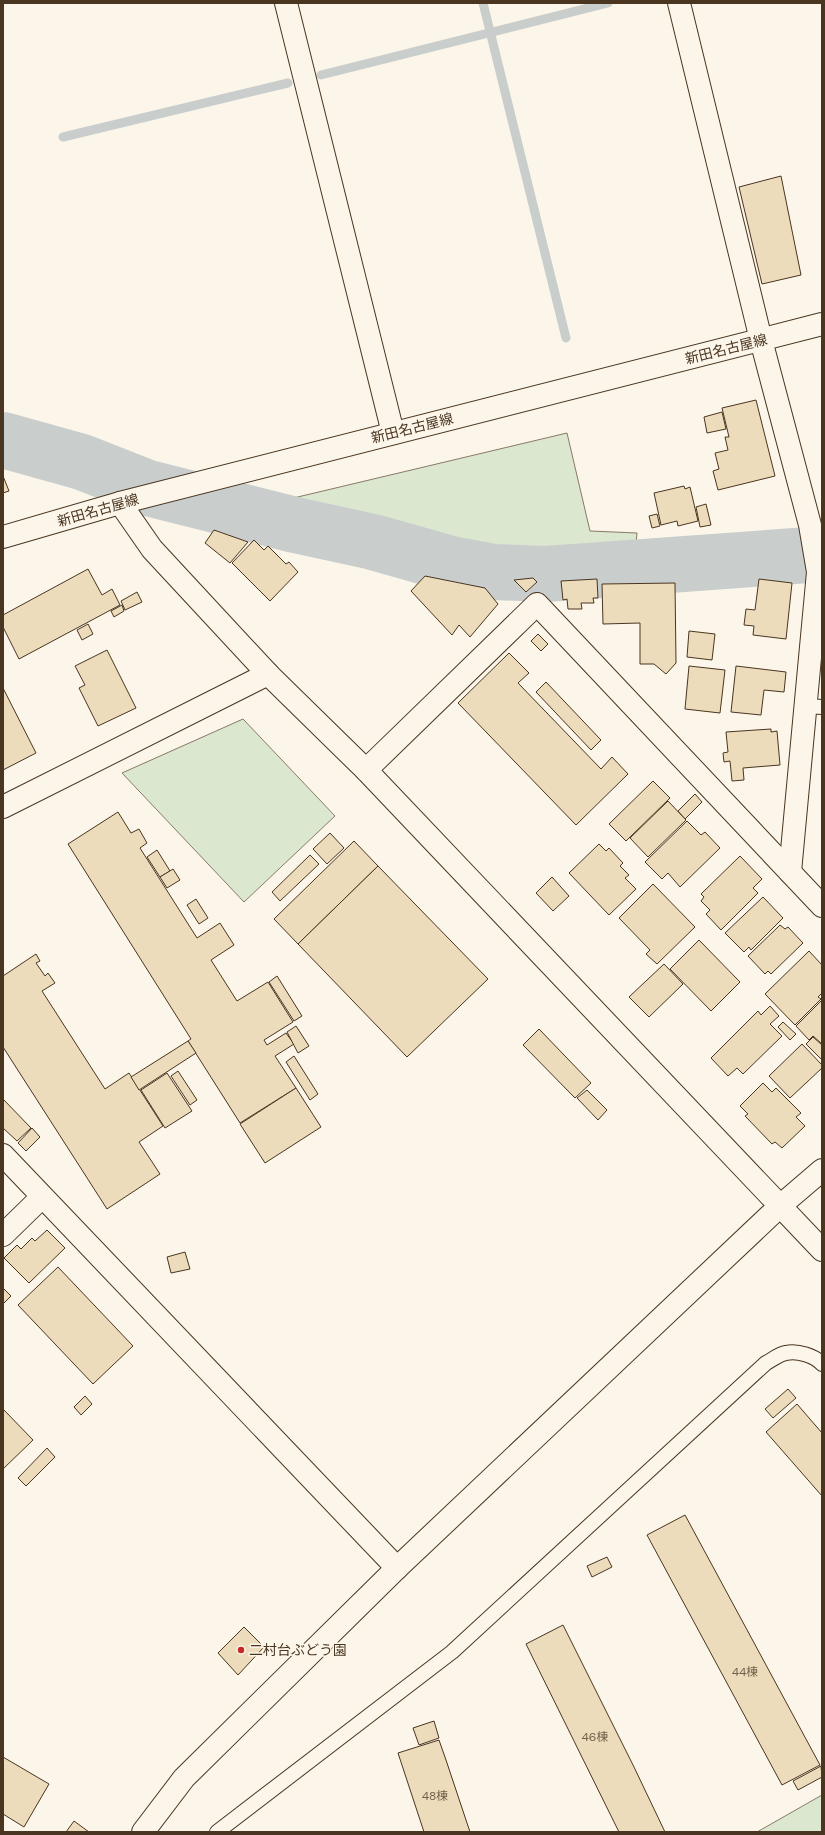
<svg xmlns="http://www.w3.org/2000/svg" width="825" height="1835" font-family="'DM Sans','Noto Sans JP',sans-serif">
	<rect width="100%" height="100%" fill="#fbf6e9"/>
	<g fill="#dce7d0" stroke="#887966">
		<polygon points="567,433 590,531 637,533 635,553 589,553 508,559 466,552 296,510 285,500"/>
		<polygon points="243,719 335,816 244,902 122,773"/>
		<polygon points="822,1795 822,1832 757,1832"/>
	</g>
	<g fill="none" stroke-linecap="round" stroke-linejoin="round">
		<g stroke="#c9cecd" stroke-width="9">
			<polyline points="483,3 566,338"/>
			<polyline points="321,75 608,3"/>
			<polyline points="63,137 288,83"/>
		</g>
		<polyline stroke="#c9cecd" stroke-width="56" points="3,440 82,462 148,488 295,525 373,542 451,564 494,572 546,574 822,554"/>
	</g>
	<g fill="#ecdcbc" stroke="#4a3520">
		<polygon points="781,176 801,275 762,284 739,187"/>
		<polygon points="756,400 775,476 718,490 713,471 719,469 715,453 728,450 725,437 729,437 722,408"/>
		<polygon points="722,412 726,429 707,433 704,417"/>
		<polygon points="3,476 9,491 3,493"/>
		<polygon points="684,486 685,489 690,487 698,521 678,526 677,521 661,525 654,493"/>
		<polygon points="706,504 711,525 700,527 696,507"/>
		<polygon points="657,514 660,526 652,528 649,516"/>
		<polygon points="214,530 248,542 230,563 205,543"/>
		<polygon points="254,540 264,550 268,546 286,564 289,562 298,572 270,601 232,563"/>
		<polygon points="88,569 102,595 112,589 120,605 19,659 3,627 3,615"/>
		<polygon points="425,576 485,588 498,604 470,637 459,625 452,635 411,591"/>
		<polygon points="533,578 537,582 526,592 514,580"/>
		<polygon points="597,579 598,598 593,598 594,603 581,603 582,609 568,609 567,599 563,600 561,581"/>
		<polygon points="759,579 792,583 786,639 753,635 754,626 744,625 746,609 755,610"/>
		<polygon points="675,583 676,663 666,674 654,664 640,664 640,623 603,624 602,584"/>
		<polygon points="137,592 142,602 125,610 121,601"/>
		<polygon points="122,605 124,611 114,617 111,611"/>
		<polygon points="88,624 93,634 82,640 77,630"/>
		<polygon points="689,631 715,634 712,660 687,657"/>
		<polygon points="538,634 548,644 541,651 531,641"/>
		<polygon points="107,650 136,708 98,726 79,688 85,685 75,666"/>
		<polygon points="509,653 529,673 518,683 601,769 612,757 628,774 576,825 458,703"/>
		<polygon points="689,666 725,670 720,713 685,709"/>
		<polygon points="736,666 786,672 784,692 764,690 761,715 731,712"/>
		<polygon points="546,682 601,740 591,750 536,692"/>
		<polygon points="3,688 36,753 3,770"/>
		<polygon points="771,729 771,732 777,731 780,765 743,768 744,780 732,781 730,761 724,762 723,753 728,752 726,732"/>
		<polygon points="653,781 670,798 626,841 609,824"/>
		<polygon points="695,794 702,802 685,819 678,811"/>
		<polygon points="668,801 686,820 648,857 630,838"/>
		<polygon points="118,812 131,833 139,829 147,843 140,848 197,938 220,923 234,945 211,960 237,1001 268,982 293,1022 264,1040 267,1045 286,1033 294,1044 275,1056 296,1088 240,1123 188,1041 191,1039 68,844"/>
		<polygon points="687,821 701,835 705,832 720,848 680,887 668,873 662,879 645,862"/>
		<polygon points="330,833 344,848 327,864 313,849"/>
		<polygon points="354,841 378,866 298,944 274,919"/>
		<polygon points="599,844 606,851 609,848 623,863 620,866 629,875 625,878 636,889 609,915 569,873"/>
		<polygon points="157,850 170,871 160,877 147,857"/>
		<polygon points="310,855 319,864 280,901 272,892"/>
		<polygon points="740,856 762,879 753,888 758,893 721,930 706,914 710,910 701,901 704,897 701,894"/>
		<polygon points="378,866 488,979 407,1057 298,944"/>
		<polygon points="173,869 180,880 167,888 160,877"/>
		<polygon points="552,877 569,896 553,911 536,893"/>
		<polygon points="653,884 695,927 657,964 646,954 650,950 619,918"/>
		<polygon points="763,897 783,918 751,950 749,947 744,952 725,933"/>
		<polygon points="196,899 208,918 199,924 187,905"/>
		<polygon points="780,925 785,929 788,927 803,943 771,974 768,971 765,974 748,956"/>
		<polygon points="699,940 740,982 711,1011 670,969"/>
		<polygon points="809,951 822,965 822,993 818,997 821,999 795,1025 765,994"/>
		<polygon points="36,954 40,961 36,963 45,976 48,973 55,983 42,991 105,1089 129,1073 163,1126 139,1142 160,1174 107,1209 3,1047 3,976"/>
		<polygon points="664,964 683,984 649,1017 629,997"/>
		<polygon points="277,976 302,1016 294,1021 269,982"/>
		<polygon points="821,1001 822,1002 822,1044 813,1036 809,1040 796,1026"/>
		<polygon points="770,1006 779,1016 770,1024 782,1036 743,1074 737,1068 728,1076 711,1058 758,1011 761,1015"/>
		<polygon points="783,1022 796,1034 790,1040 778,1027"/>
		<polygon points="296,1026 309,1046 298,1053 287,1032"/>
		<polygon points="539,1029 591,1083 575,1098 523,1045"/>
		<polygon points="813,1037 822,1045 822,1060 806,1044"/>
		<polygon points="188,1041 196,1053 139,1090 131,1077"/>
		<polygon points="802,1044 822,1065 822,1068 790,1098 769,1076"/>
		<polygon points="294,1056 318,1094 310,1100 286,1062"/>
		<polygon points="178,1071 197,1100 190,1105 171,1076"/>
		<polygon points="167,1073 192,1111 165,1128 141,1090"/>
		<polygon points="763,1083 772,1092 776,1088 801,1113 796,1117 805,1126 782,1148 775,1142 772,1144 745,1116 748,1114 740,1106"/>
		<polygon points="296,1088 321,1127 265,1163 240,1124"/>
		<polygon points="587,1090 607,1110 598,1120 577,1098"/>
		<polygon points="3,1099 31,1128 17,1141 3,1128"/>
		<polygon points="32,1128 40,1137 26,1151 18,1143"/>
		<polygon points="47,1230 65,1248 29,1283 4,1258 17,1245 21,1249 32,1238 35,1241"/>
		<polygon points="185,1252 190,1269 171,1273 167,1257"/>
		<polygon points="58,1267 133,1346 93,1384 18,1305"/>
		<polygon points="3,1288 11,1296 3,1304"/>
		<polygon points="788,1389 796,1398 773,1418 765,1409"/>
		<polygon points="85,1396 92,1404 81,1415 74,1407"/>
		<polygon points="797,1404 822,1433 822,1496 766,1432"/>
		<polygon points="3,1409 33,1440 3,1469"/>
		<polygon points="47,1448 55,1457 26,1486 18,1478"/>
		<polygon points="685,1515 820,1765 782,1785 647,1535"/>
		<polygon points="607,1557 612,1567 592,1577 587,1566"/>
		<polygon points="563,1625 634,1767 665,1832 619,1832 526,1644"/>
		<polygon points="244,1627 264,1647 238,1675 218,1653"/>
		<polygon points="434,1721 439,1738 419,1745 413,1728"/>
		<polygon points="439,1740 446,1760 470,1832 424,1832 398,1753"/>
		<polygon points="3,1757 49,1784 24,1827 3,1814"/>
		<polygon points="821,1766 822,1777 798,1790 793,1781"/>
		<polygon points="74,1821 89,1832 66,1832"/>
	</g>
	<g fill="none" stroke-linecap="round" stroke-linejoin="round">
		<defs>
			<g id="lane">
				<polyline points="805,706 822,707"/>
				<path d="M 217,1832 L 452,1652 L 766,1363 C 772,1360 779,1354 786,1353 C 797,1350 815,1356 822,1364"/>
			</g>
			<g id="street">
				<polyline points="286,3 393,433"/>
				<polyline points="679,3 761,340 810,525 818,572 790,872"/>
				<polyline points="366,770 537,604 822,906"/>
				<polyline points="3,807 268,674"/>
				<polyline points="3,1155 397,1568"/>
				<polyline points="3,1235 42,1197"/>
			</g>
			<g id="secondary">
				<polyline points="120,503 152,549 268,674 366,770 822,1250"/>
				<polyline points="3,537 120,503 822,324"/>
				<polyline points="143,1832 184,1778 397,1568 780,1206 822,1170"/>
			</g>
		</defs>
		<use href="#lane" stroke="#4a3520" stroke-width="16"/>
		<use href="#street" stroke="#4a3520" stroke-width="24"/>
		<use href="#secondary" stroke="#4a3520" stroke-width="24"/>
		<use href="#lane" stroke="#fbf6e9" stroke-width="14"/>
		<use href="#street" stroke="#fbf6e9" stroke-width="22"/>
		<use href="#secondary" stroke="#fbf6e9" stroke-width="22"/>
	</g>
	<circle fill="#c62828" stroke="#fbf6e9" stroke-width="1.5" cx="241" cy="1650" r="4"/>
	<g text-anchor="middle" stroke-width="3" stroke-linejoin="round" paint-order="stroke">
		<g font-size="12" fill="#725f47">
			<text x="745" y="1676">44棟</text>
			<text x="595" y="1741">46棟</text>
			<text x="435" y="1800">48棟</text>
		</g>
		<g font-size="14" fill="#4a3520" stroke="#fbf6e9">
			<text transform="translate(726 349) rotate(-14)" y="5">新田名古屋線</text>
			<text transform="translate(412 428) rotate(-14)" y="5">新田名古屋線</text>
			<text transform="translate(98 510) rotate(-16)" y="5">新田名古屋線</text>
		</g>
		<g font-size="14" fill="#4a3520" stroke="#fbf6e9" text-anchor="start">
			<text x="249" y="1655">二村台ぶどう園</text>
		</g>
	</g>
	<rect width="825" height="1835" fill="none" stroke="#4a3520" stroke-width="8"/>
</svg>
